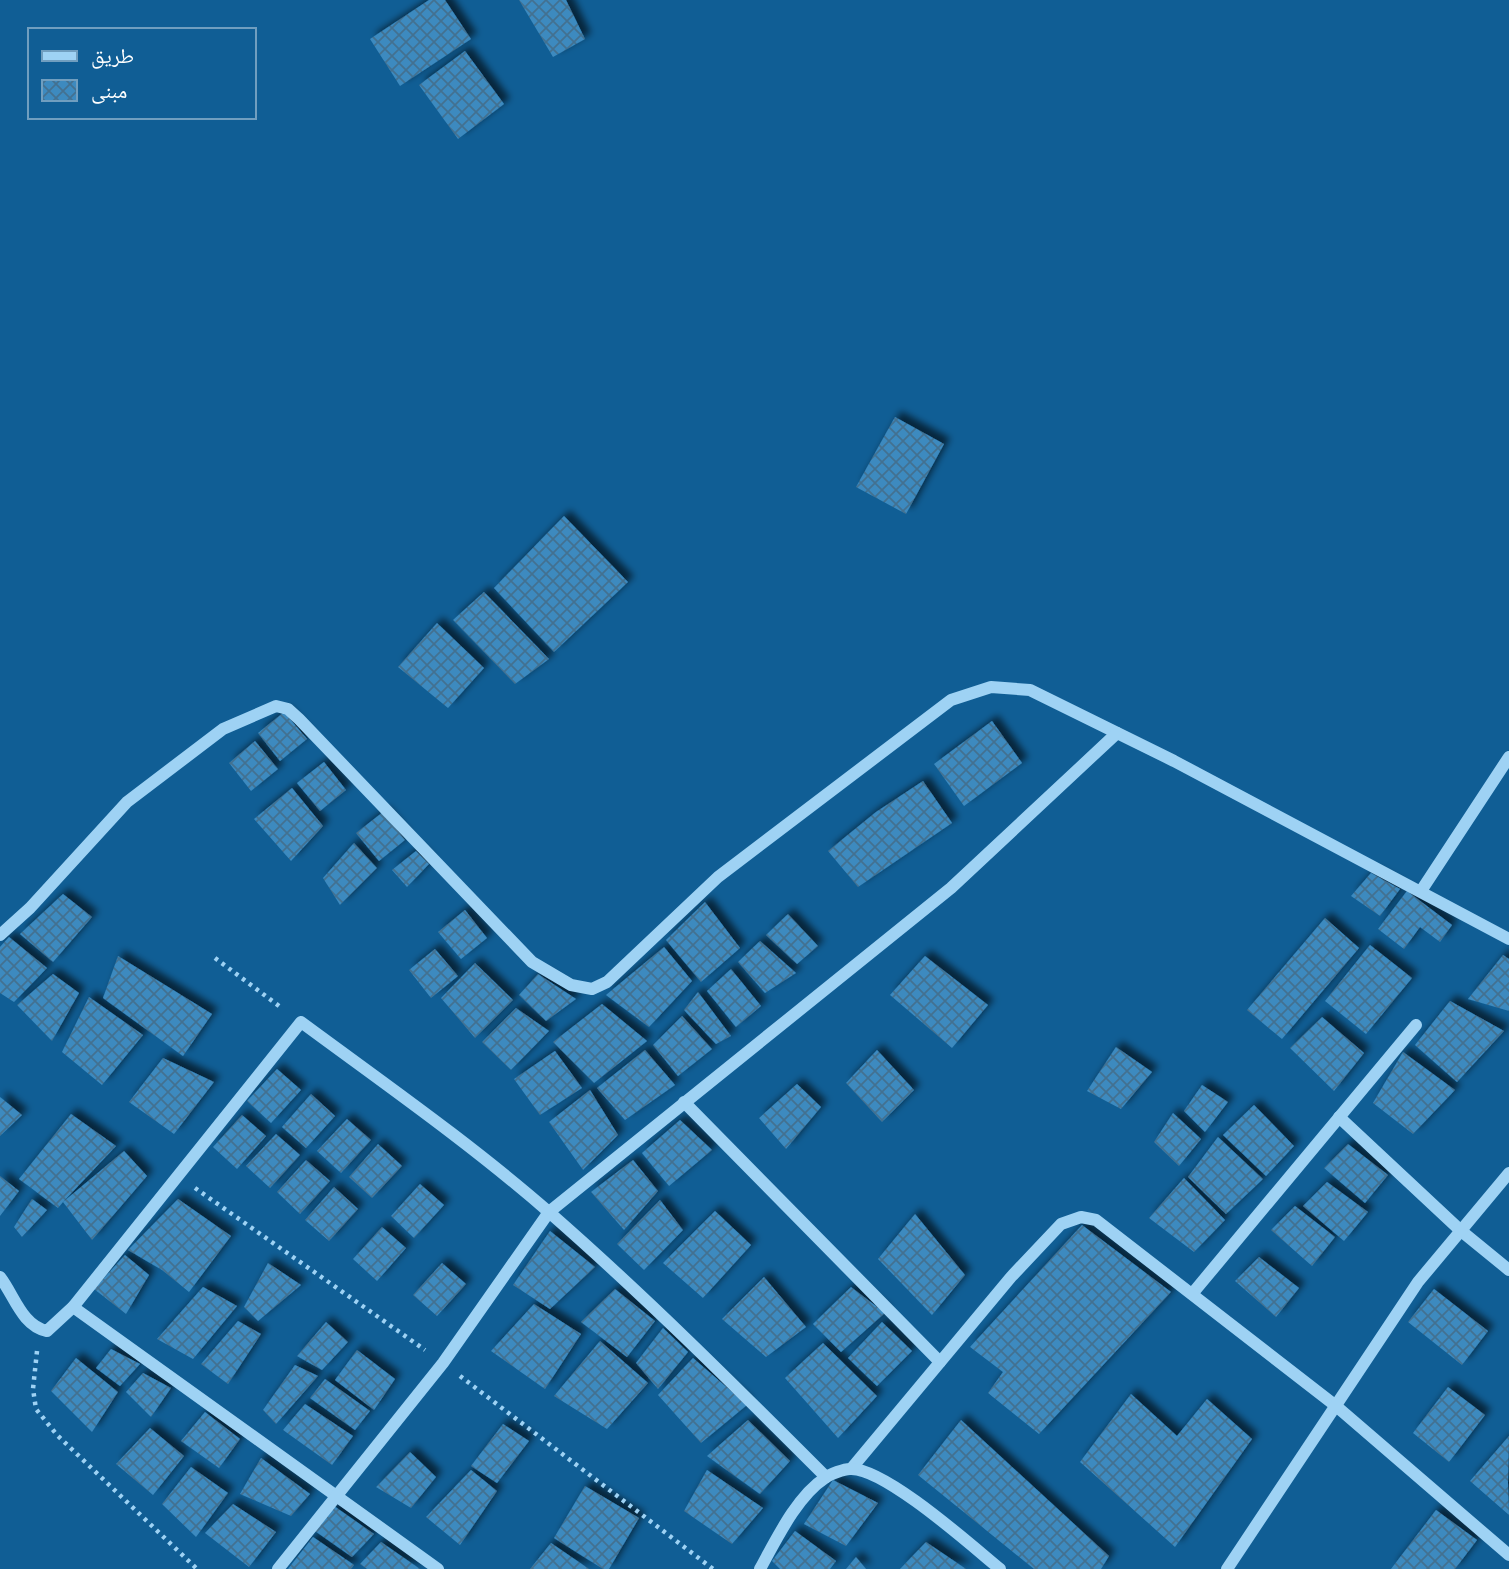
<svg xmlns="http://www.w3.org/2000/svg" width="1509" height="1569" font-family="Commissioner,'Noto Naskh Arabic',sans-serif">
	<defs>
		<pattern id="building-cross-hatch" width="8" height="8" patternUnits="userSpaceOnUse" patternTransform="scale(1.75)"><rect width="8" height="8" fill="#3d8abf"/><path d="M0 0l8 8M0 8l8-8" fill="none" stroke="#437191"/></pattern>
		<filter id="shadow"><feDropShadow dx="6" dy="-6" stdDeviation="3.5" flood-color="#0009"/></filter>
	</defs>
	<rect width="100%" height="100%" fill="#105e95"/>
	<g fill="url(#building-cross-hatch)" filter="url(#shadow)">
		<polygon points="429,0 445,0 471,39 400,86 370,39"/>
		<polygon points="519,0 566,0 585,39 553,57"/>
		<polygon points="465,51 504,104 458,139 419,85"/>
		<polygon points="895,417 944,444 906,514 856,487"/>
		<polygon points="564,516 628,582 554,652 494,588"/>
		<polygon points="484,592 549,659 515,684 453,620"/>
		<polygon points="437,623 484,668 448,708 398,667"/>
		<polygon points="284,712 307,739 280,761 258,733"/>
		<polygon points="992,721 1022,763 964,806 934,764"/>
		<polygon points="255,741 278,769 251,791 229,763"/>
		<polygon points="324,762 346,790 320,811 297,783"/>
		<polygon points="923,781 952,823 858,887 828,851 876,812"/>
		<polygon points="292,788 323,826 291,861 254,819"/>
		<polygon points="383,812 405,840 379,861 356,833"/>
		<polygon points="354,843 377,868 340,905 323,878"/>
		<polygon points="416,851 429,864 407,887 392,870"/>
		<polygon points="1371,873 1400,889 1380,916 1351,896"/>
		<polygon points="1407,891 1452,925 1440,942 1420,927 1404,949 1378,929"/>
		<polygon points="63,894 92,917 53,962 20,934"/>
		<polygon points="705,902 740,948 701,982 666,940"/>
		<polygon points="465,910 487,938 461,959 438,932"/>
		<polygon points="788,914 818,946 797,964 766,935"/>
		<polygon points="1325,918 1359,948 1282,1039 1247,1010"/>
		<polygon points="9,937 47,968 14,1002 0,993 0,947"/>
		<polygon points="760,941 796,973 765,993 738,962"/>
		<polygon points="1370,945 1412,978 1366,1034 1325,1001"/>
		<polygon points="664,947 692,981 649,1027 606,995"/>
		<polygon points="435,949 458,976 431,998 409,970"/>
		<polygon points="1503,955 1509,959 1509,1011 1468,999"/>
		<polygon points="118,956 212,1014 183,1056 103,998"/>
		<polygon points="925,956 988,1005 952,1048 890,995"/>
		<polygon points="475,963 513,1000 475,1038 441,998"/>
		<polygon points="731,969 761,1006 736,1027 707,991"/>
		<polygon points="53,974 79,993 52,1041 17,1005"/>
		<polygon points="538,974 576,999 546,1021 519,995"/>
		<polygon points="698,992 731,1036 716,1044 684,1010"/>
		<polygon points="89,997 143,1035 102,1085 62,1052"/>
		<polygon points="1450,1001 1504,1031 1457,1082 1415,1045"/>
		<polygon points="602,1004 647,1041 594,1083 553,1042"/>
		<polygon points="516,1008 549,1031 511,1070 482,1042"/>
		<polygon points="682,1016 712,1049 678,1076 653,1045"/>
		<polygon points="1322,1017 1364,1053 1334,1091 1290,1048"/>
		<polygon points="1116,1047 1152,1072 1121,1109 1087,1091"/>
		<polygon points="645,1050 675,1085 625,1120 597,1088"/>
		<polygon points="877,1050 914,1090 882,1122 846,1083"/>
		<polygon points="555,1051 582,1088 540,1115 514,1079"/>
		<polygon points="1403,1052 1455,1090 1413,1134 1373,1103"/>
		<polygon points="163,1058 214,1082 174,1134 129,1102"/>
		<polygon points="277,1069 301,1090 271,1123 247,1101"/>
		<polygon points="797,1084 821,1107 786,1149 759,1118"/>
		<polygon points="1202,1085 1228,1102 1205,1132 1184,1111"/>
		<polygon points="590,1090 618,1135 583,1170 549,1122"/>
		<polygon points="311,1094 335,1116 306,1148 282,1127"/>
		<polygon points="0,1097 22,1115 0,1136"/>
		<polygon points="1254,1105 1294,1146 1266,1176 1223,1135"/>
		<polygon points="1173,1113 1201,1139 1179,1166 1154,1142"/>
		<polygon points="71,1114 116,1146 63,1202 124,1151 147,1176 92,1240 63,1202 58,1208 19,1179"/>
		<polygon points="242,1115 266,1136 237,1169 213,1147"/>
		<polygon points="347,1119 371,1140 341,1173 317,1151"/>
		<polygon points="680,1120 712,1150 669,1186 642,1153"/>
		<polygon points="276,1134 300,1155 270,1188 246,1166"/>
		<polygon points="1218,1137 1263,1179 1226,1214 1188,1177"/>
		<polygon points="378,1144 402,1166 372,1198 349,1177"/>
		<polygon points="1348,1144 1388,1175 1365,1203 1324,1168"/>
		<polygon points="306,1160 330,1181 300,1214 277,1192"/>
		<polygon points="633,1160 658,1191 624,1230 591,1192"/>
		<polygon points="0,1176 19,1191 0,1216"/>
		<polygon points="1184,1178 1225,1220 1194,1252 1149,1218"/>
		<polygon points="1327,1182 1368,1212 1344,1241 1303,1206"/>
		<polygon points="420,1184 444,1205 414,1238 391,1216"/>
		<polygon points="334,1187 358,1209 329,1241 305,1220"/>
		<polygon points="32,1199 47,1210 22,1237 14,1227"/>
		<polygon points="178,1199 231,1236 189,1292 162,1270 128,1250"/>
		<polygon points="660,1200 683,1230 644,1270 617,1244"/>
		<polygon points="1295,1206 1335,1237 1312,1266 1271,1230"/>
		<polygon points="715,1211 751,1245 703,1298 663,1263"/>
		<polygon points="915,1214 965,1275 932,1315 878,1259"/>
		<polygon points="1082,1225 1171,1292 1039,1434 988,1393 1003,1372 970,1347"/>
		<polygon points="382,1227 406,1248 377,1281 353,1259"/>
		<polygon points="550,1231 595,1267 550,1309 513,1285"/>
		<polygon points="125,1255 149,1275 126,1314 94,1289"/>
		<polygon points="1259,1257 1299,1288 1276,1317 1235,1281"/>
		<polygon points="268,1263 301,1285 258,1321 244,1307"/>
		<polygon points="442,1263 466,1284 437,1316 413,1295"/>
		<polygon points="764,1277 806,1327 766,1357 722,1319"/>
		<polygon points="203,1287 237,1306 193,1359 157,1339"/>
		<polygon points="851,1287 885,1313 841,1352 813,1324"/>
		<polygon points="615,1289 655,1321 627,1357 581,1322"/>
		<polygon points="1434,1289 1488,1331 1462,1365 1408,1322"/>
		<polygon points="534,1304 581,1334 545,1389 491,1351"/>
		<polygon points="238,1321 261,1334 228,1384 201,1364"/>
		<polygon points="326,1322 348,1342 322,1370 297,1356"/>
		<polygon points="882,1322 912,1351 877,1386 848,1358"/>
		<polygon points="663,1328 688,1352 658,1389 636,1363"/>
		<polygon points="600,1341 648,1383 607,1429 554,1396"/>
		<polygon points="823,1343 877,1396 838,1438 785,1378"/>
		<polygon points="111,1349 140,1364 120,1386 96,1368"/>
		<polygon points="357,1350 395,1379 374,1410 335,1380"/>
		<polygon points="76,1358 118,1392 92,1432 51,1391"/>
		<polygon points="693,1358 747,1405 701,1443 658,1395"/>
		<polygon points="295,1365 318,1376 276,1424 263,1410"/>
		<polygon points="143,1373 171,1388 151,1417 126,1392"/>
		<polygon points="325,1379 370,1411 355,1430 310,1398"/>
		<polygon points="1448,1387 1485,1415 1449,1462 1413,1433"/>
		<polygon points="1131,1394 1177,1436 1207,1399 1252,1439 1175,1547 1080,1462"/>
		<polygon points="305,1404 353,1436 332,1465 283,1430"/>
		<polygon points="205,1412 240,1439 219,1468 181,1441"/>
		<polygon points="748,1420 790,1461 760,1494 707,1456"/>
		<polygon points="961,1420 1109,1556 1101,1569 1034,1569 918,1475"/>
		<polygon points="503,1424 529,1441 497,1483 471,1466"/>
		<polygon points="150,1428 184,1456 153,1495 116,1464"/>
		<polygon points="1509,1436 1508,1483 1509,1515 1470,1481"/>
		<polygon points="410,1452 436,1477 411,1508 376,1487"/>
		<polygon points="261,1458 310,1494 291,1516 240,1494"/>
		<polygon points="191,1467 228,1493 196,1537 162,1504"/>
		<polygon points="471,1470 497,1491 460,1545 426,1517"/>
		<polygon points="707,1470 763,1508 732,1544 684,1511"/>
		<polygon points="833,1480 878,1503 846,1546 804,1524"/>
		<polygon points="585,1486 639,1518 609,1569 603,1569 554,1538"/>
		<polygon points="233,1504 276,1532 249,1567 205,1533"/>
		<polygon points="334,1506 374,1534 352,1557 315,1531"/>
		<polygon points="1436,1510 1477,1540 1455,1569 1391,1569"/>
		<polygon points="795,1531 836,1561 830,1569 780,1569 772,1561"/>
		<polygon points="313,1537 354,1565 351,1569 288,1569"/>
		<polygon points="381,1542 420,1569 367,1569 360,1564"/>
		<polygon points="926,1542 966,1569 900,1569"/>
		<polygon points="551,1543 589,1569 530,1569"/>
		<polygon points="856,1557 866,1569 846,1569"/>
	</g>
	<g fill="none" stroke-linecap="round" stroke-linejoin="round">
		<g stroke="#9ed2f4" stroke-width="4.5" stroke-dasharray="3.5 5" stroke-linecap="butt">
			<polyline points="215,958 283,1009"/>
			<polyline points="195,1188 425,1350"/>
			<polyline points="37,1351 33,1389 36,1409 57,1435 197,1569"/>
			<polyline points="460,1376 713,1569"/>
		</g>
		<g stroke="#9ed2f4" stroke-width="12">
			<polyline points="1421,891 1509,757"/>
			<polyline points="0,935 30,908 127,802 223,729 276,706 288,709 299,719 532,962 571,985 592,989 607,982 718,877 951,700 991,687 1030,690 1174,761 1509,939"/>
			<polyline points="684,1102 940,1362"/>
			<polyline points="1339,1117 1460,1230 1509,1270"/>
			<path d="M 0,1277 C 14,1295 22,1326 47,1331 L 73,1307 L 301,1022 C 385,1084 471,1144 550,1213 C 646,1297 736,1387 826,1477"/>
			<polyline points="1192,1294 1416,1025"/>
			<polyline points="73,1307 438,1569"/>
			<polyline points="851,1469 1011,1277 1061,1224 1081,1217 1096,1220 1336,1406 1509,1555"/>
			<polyline points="278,1569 443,1363 549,1212 951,888 1117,733"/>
			<path d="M 760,1569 C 776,1540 797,1496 825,1478 C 830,1474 844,1469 850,1469 C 884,1467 972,1546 1000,1569"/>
			<polyline points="1227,1569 1418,1282 1509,1173"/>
		</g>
	</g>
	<rect x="28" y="28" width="228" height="91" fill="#105e95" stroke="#709ebf" stroke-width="2"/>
	<rect x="42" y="51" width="35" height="10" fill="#9ed2f4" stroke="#709ebf" stroke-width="2"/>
	<text x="91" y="63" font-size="21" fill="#ffffff">طريق</text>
	<rect x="42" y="80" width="35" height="21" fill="url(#building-cross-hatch)" stroke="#709ebf" stroke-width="2"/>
	<text x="91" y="98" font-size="21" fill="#ffffff">مبنى</text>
</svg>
